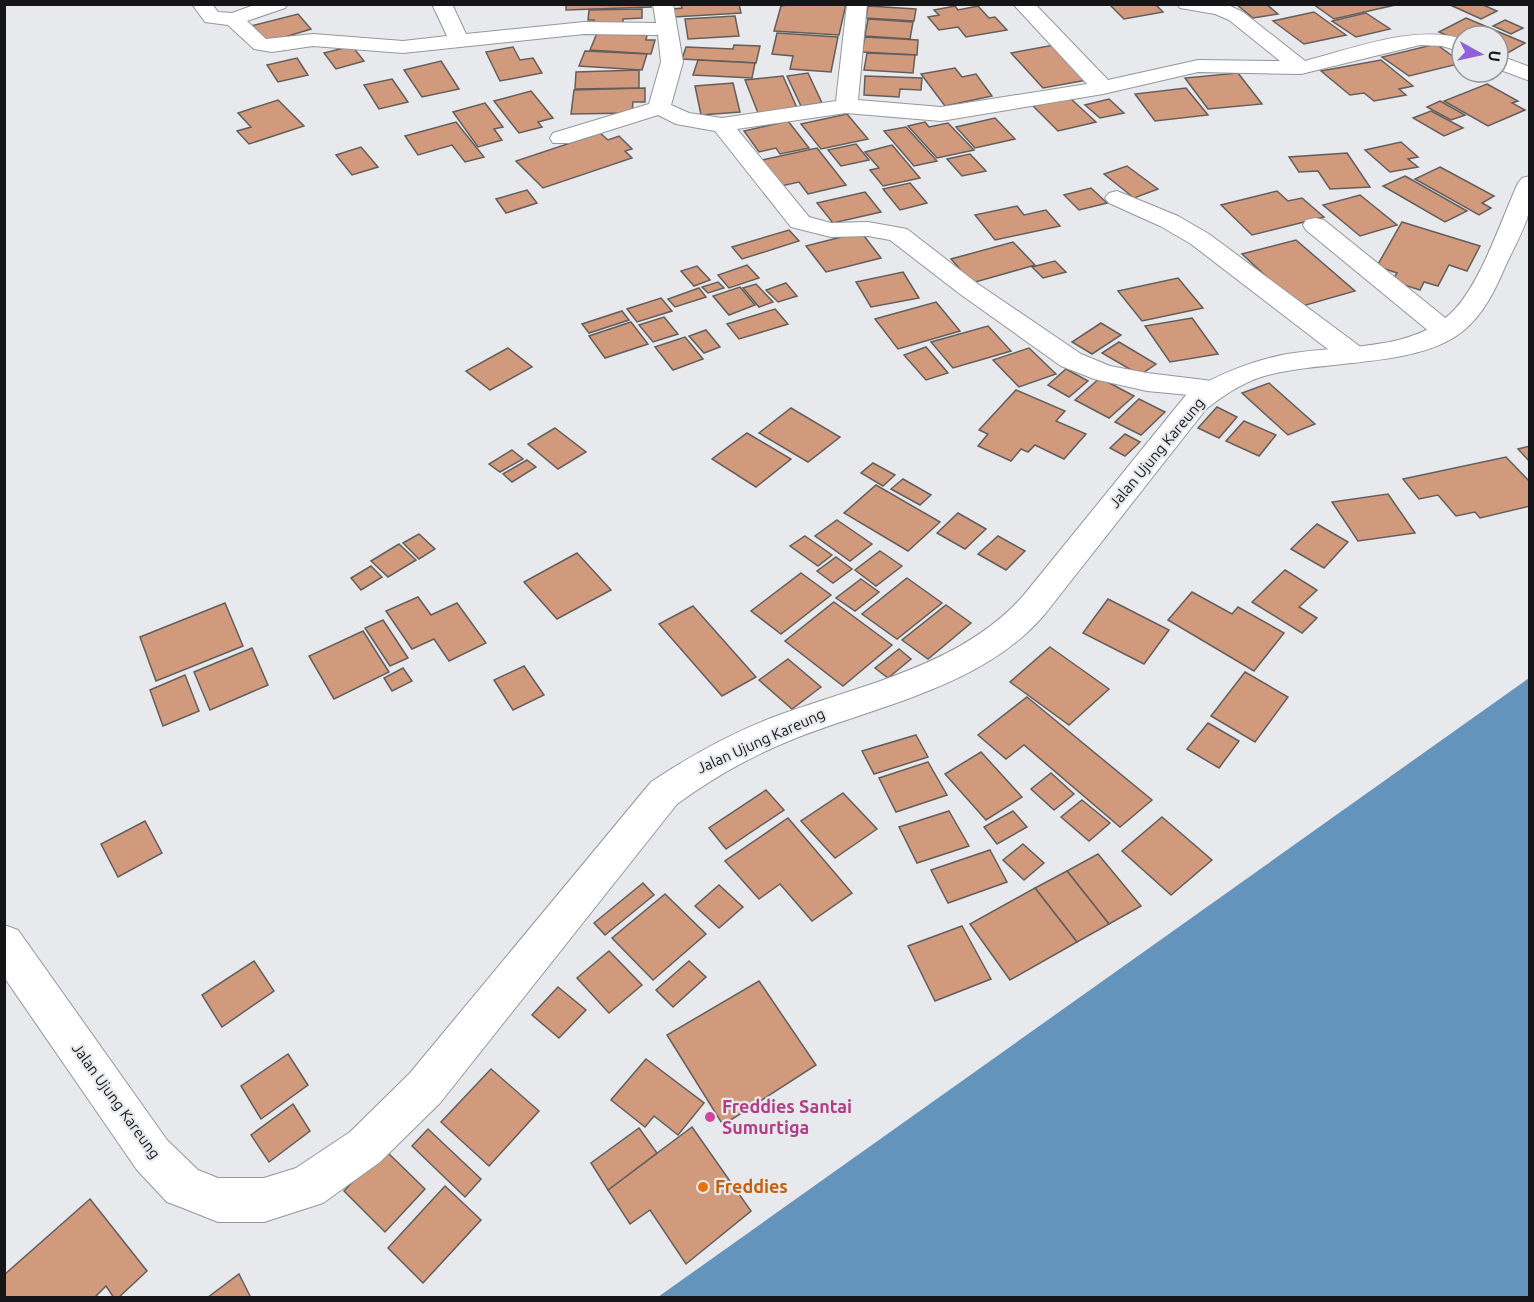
<svg xmlns="http://www.w3.org/2000/svg" width="1534" height="1302" font-family="Ubuntu,sans-serif">
	<rect width="100%" height="100%" fill="#e7e9ed"/>
	<polygon fill="#6493bb" points="1529,678 1529,1297 658,1297"/>
	<g fill="#d29a7d" stroke="#635e5c" stroke-width="1.5">
		<polygon points="566,4 651,4 651,7 566,10"/>
		<polygon points="681,4 739,4 741,13 674,17 673,9 682,8"/>
		<polygon points="794,4 846,4 839,35 774,31 781,6"/>
		<polygon points="1109,4 1155,4 1163,12 1124,19"/>
		<polygon points="1236,4 1266,4 1278,14 1253,18"/>
		<polygon points="1313,4 1394,4 1395,5 1334,19"/>
		<polygon points="1448,4 1481,4 1497,11 1481,19"/>
		<polygon points="868,6 916,9 914,21 866,18"/>
		<polygon points="955,6 958,10 978,6 989,18 995,17 1007,30 966,37 958,27 939,30 928,17 939,15 934,10"/>
		<polygon points="642,9 642,18 623,19 623,23 594,24 594,20 588,20 589,10"/>
		<polygon points="1314,12 1346,35 1304,44 1273,21"/>
		<polygon points="1366,13 1390,29 1356,37 1332,21"/>
		<polygon points="298,14 311,29 265,43 251,26"/>
		<polygon points="735,16 739,36 688,39 685,19"/>
		<polygon points="1466,18 1525,43 1499,58 1498,36 1462,36 1462,42 1439,32"/>
		<polygon points="868,19 913,22 910,39 865,36"/>
		<polygon points="1505,20 1523,28 1511,34 1493,26"/>
		<polygon points="597,33 647,35 646,40 655,40 651,54 590,50"/>
		<polygon points="777,33 838,37 831,72 790,69 793,56 772,54"/>
		<polygon points="865,37 918,40 917,55 862,52"/>
		<polygon points="1436,44 1462,63 1409,76 1382,57"/>
		<polygon points="734,45 760,46 756,63 682,59 686,47 733,49"/>
		<polygon points="1054,45 1087,80 1043,88 1011,53"/>
		<polygon points="352,46 364,61 336,69 324,53"/>
		<polygon points="513,47 520,60 533,58 542,73 500,81 486,52"/>
		<polygon points="585,51 647,54 642,70 579,66"/>
		<polygon points="867,53 915,55 913,73 864,70"/>
		<polygon points="297,58 308,75 278,82 267,65"/>
		<polygon points="698,60 755,63 752,78 693,75"/>
		<polygon points="1381,60 1413,86 1399,89 1406,95 1374,101 1364,93 1350,95 1321,71"/>
		<polygon points="441,61 459,89 422,97 404,70"/>
		<polygon points="955,68 962,77 976,74 992,96 945,106 921,74"/>
		<polygon points="639,70 639,88 575,89 576,72"/>
		<polygon points="808,73 822,103 801,106 787,76"/>
		<polygon points="1238,73 1262,104 1208,109 1185,78"/>
		<polygon points="783,76 797,108 758,113 745,80"/>
		<polygon points="865,76 922,78 921,90 900,89 899,97 864,95"/>
		<polygon points="392,79 408,102 379,109 364,85"/>
		<polygon points="733,83 740,112 701,115 695,86"/>
		<polygon points="1487,84 1518,101 1512,103 1525,110 1488,126 1444,101"/>
		<polygon points="645,88 645,102 633,102 632,113 571,114 574,90"/>
		<polygon points="1186,88 1208,115 1155,121 1135,94"/>
		<polygon points="531,91 553,118 538,122 542,127 519,133 494,101"/>
		<polygon points="1070,98 1096,122 1058,131 1033,106"/>
		<polygon points="1109,99 1124,113 1100,118 1085,105"/>
		<polygon points="278,100 304,126 249,144 237,131 251,127 238,113"/>
		<polygon points="1440,101 1465,115 1451,120 1427,107"/>
		<polygon points="485,103 503,127 494,129 502,140 478,147 453,112"/>
		<polygon points="1431,111 1463,128 1444,136 1413,118"/>
		<polygon points="847,114 868,139 821,149 801,124"/>
		<polygon points="995,118 1015,139 975,148 956,127"/>
		<polygon points="788,121 809,148 780,154 776,148 759,152 744,131"/>
		<polygon points="456,122 484,157 465,162 452,145 418,155 405,136"/>
		<polygon points="925,122 929,127 948,123 974,150 937,158 908,126"/>
		<polygon points="906,127 937,161 914,166 884,131"/>
		<polygon points="600,133 608,140 619,136 632,149 625,151 632,158 543,188 516,161"/>
		<polygon points="1401,142 1418,157 1408,159 1418,167 1390,172 1365,150"/>
		<polygon points="856,144 869,160 841,166 828,150"/>
		<polygon points="892,145 920,178 883,186 870,170 879,168 865,152"/>
		<polygon points="361,147 378,167 352,175 336,155"/>
		<polygon points="817,148 846,185 808,194 799,182 781,186 762,160"/>
		<polygon points="1347,153 1370,187 1330,189 1318,171 1299,172 1289,157"/>
		<polygon points="970,154 986,171 962,176 947,159"/>
		<polygon points="1127,166 1158,189 1134,198 1104,174"/>
		<polygon points="1440,167 1494,196 1482,203 1491,208 1479,215 1415,179"/>
		<polygon points="1405,176 1467,211 1445,222 1383,186"/>
		<polygon points="910,183 927,203 900,210 883,189"/>
		<polygon points="1091,188 1107,203 1079,210 1064,195"/>
		<polygon points="527,190 537,203 506,213 496,199"/>
		<polygon points="1277,191 1288,201 1302,198 1324,217 1252,235 1221,205"/>
		<polygon points="865,192 881,212 833,223 817,203"/>
		<polygon points="1360,195 1397,225 1360,236 1323,205"/>
		<polygon points="1017,206 1024,215 1046,210 1060,226 995,240 975,215"/>
		<polygon points="1402,222 1480,246 1467,271 1449,265 1438,286 1424,282 1420,290 1392,281 1397,273 1377,266"/>
		<polygon points="789,230 799,241 742,259 732,247"/>
		<polygon points="861,232 881,258 826,272 806,246"/>
		<polygon points="1296,240 1355,291 1299,307 1242,254"/>
		<polygon points="1013,242 1035,265 972,283 951,259"/>
		<polygon points="1055,261 1066,272 1043,278 1032,267"/>
		<polygon points="747,265 759,278 729,288 718,275"/>
		<polygon points="697,266 710,280 694,286 681,271"/>
		<polygon points="903,272 919,298 871,307 856,282"/>
		<polygon points="1178,278 1203,308 1142,321 1118,291"/>
		<polygon points="718,282 724,288 708,293 702,287"/>
		<polygon points="786,283 797,296 778,302 766,290"/>
		<polygon points="756,284 773,302 759,307 743,288"/>
		<polygon points="740,287 755,305 729,315 713,296"/>
		<polygon points="699,288 706,297 675,307 668,299"/>
		<polygon points="661,298 672,311 637,322 627,309"/>
		<polygon points="936,302 960,331 898,349 875,319"/>
		<polygon points="775,309 788,324 739,339 727,324"/>
		<polygon points="622,311 629,320 589,333 582,324"/>
		<polygon points="664,317 678,334 653,342 639,325"/>
		<polygon points="1192,318 1218,354 1170,362 1145,326"/>
		<polygon points="631,322 648,344 605,358 589,336"/>
		<polygon points="1101,323 1121,335 1092,354 1072,342"/>
		<polygon points="988,326 1011,351 953,368 931,342"/>
		<polygon points="706,330 720,347 704,353 689,336"/>
		<polygon points="685,337 703,359 673,370 655,347"/>
		<polygon points="1119,342 1156,364 1140,375 1102,353"/>
		<polygon points="926,347 948,373 926,380 904,355"/>
		<polygon points="508,348 532,367 490,390 466,371"/>
		<polygon points="1029,348 1056,374 1019,387 993,360"/>
		<polygon points="1066,369 1088,381 1069,397 1048,385"/>
		<polygon points="1100,378 1134,396 1109,418 1075,400"/>
		<polygon points="1269,383 1315,424 1288,435 1242,393"/>
		<polygon points="1016,390 1065,411 1056,421 1086,434 1064,459 1035,445 1028,452 1021,449 1011,461 978,446 988,434 979,430"/>
		<polygon points="1139,399 1165,412 1141,435 1115,422"/>
		<polygon points="1217,407 1237,417 1219,438 1198,428"/>
		<polygon points="791,408 840,437 808,462 759,433"/>
		<polygon points="1244,421 1276,435 1259,456 1226,441"/>
		<polygon points="555,428 586,452 558,469 528,444"/>
		<polygon points="747,433 791,459 756,487 712,459"/>
		<polygon points="1125,434 1140,442 1125,456 1110,448"/>
		<polygon points="1530,446 1530,462 1518,449"/>
		<polygon points="512,450 523,459 500,472 489,464"/>
		<polygon points="1506,457 1530,482 1530,506 1480,518 1475,512 1456,516 1438,495 1419,499 1403,479"/>
		<polygon points="527,460 536,467 512,482 503,474"/>
		<polygon points="873,463 895,475 883,486 861,473"/>
		<polygon points="903,479 931,495 920,505 891,489"/>
		<polygon points="876,485 940,522 908,551 844,513"/>
		<polygon points="1388,494 1415,533 1358,541 1332,502"/>
		<polygon points="958,513 986,529 965,549 937,533"/>
		<polygon points="837,520 872,544 850,561 815,536"/>
		<polygon points="1317,524 1348,542 1324,568 1291,549"/>
		<polygon points="419,534 435,549 419,559 403,543"/>
		<polygon points="805,536 832,555 818,566 790,546"/>
		<polygon points="998,536 1025,551 1006,570 978,554"/>
		<polygon points="399,544 416,560 388,577 371,561"/>
		<polygon points="880,551 902,566 876,586 855,570"/>
		<polygon points="577,553 611,590 557,619 524,582"/>
		<polygon points="836,557 852,569 833,583 817,571"/>
		<polygon points="371,566 382,577 361,590 351,578"/>
		<polygon points="1285,570 1317,590 1299,607 1317,618 1302,633 1252,602"/>
		<polygon points="801,573 831,595 781,634 751,611"/>
		<polygon points="907,578 942,603 897,639 862,614"/>
		<polygon points="861,579 879,592 855,611 836,598"/>
		<polygon points="1192,592 1232,614 1238,607 1284,633 1254,671 1168,620"/>
		<polygon points="418,597 431,615 457,603 486,643 449,661 434,639 412,649 386,611"/>
		<polygon points="1108,599 1169,630 1144,664 1083,633"/>
		<polygon points="834,602 892,645 843,686 785,641"/>
		<polygon points="225,603 243,646 156,681 140,637"/>
		<polygon points="946,605 971,623 928,659 902,640"/>
		<polygon points="693,606 756,677 722,696 659,624"/>
		<polygon points="383,620 408,658 390,666 365,628"/>
		<polygon points="363,631 389,672 334,699 309,656"/>
		<polygon points="1050,647 1109,689 1069,725 1010,682"/>
		<polygon points="252,648 268,685 210,710 194,672"/>
		<polygon points="899,649 911,659 888,678 875,668"/>
		<polygon points="788,659 821,687 792,709 759,680"/>
		<polygon points="524,666 544,695 513,710 494,680"/>
		<polygon points="403,668 412,681 392,691 384,678"/>
		<polygon points="1245,672 1288,697 1255,742 1211,716"/>
		<polygon points="185,675 199,711 163,726 150,690"/>
		<polygon points="1027,697 1152,800 1120,827 1024,745 1006,759 978,735"/>
		<polygon points="1208,723 1239,741 1219,768 1187,749"/>
		<polygon points="916,735 928,757 874,774 862,751"/>
		<polygon points="981,752 1022,797 986,820 945,774"/>
		<polygon points="928,762 947,795 896,812 879,778"/>
		<polygon points="1051,773 1074,794 1054,810 1031,789"/>
		<polygon points="766,790 784,810 726,849 709,828"/>
		<polygon points="843,793 877,829 835,858 801,821"/>
		<polygon points="1082,800 1110,823 1089,841 1061,817"/>
		<polygon points="949,811 969,846 917,863 899,827"/>
		<polygon points="1013,811 1027,827 997,844 984,827"/>
		<polygon points="1162,817 1212,860 1171,895 1122,851"/>
		<polygon points="788,818 852,893 812,921 780,884 759,899 725,861"/>
		<polygon points="145,821 162,853 118,877 101,844"/>
		<polygon points="1023,844 1044,863 1024,880 1003,860"/>
		<polygon points="990,850 1007,882 948,903 931,870"/>
		<polygon points="1098,854 1141,906 1109,924 1067,871"/>
		<polygon points="1067,871 1109,924 1077,942 1035,888"/>
		<polygon points="643,883 654,895 605,935 594,923"/>
		<polygon points="719,885 743,907 719,928 695,906"/>
		<polygon points="1035,888 1077,942 1010,980 970,924"/>
		<polygon points="665,894 706,934 653,980 612,938"/>
		<polygon points="962,926 991,979 935,1001 908,946"/>
		<polygon points="609,951 642,985 609,1013 577,978"/>
		<polygon points="254,961 274,991 222,1027 202,995"/>
		<polygon points="689,961 706,977 673,1007 656,990"/>
		<polygon points="759,981 816,1065 723,1125 667,1035"/>
		<polygon points="558,987 586,1010 559,1038 532,1015"/>
		<polygon points="288,1054 308,1085 261,1119 241,1086"/>
		<polygon points="646,1059 704,1103 678,1135 654,1116 645,1127 611,1100"/>
		<polygon points="491,1069 539,1111 489,1166 441,1122"/>
		<polygon points="293,1104 310,1131 269,1162 251,1135"/>
		<polygon points="692,1127 751,1211 686,1264 650,1210 630,1224 608,1190"/>
		<polygon points="639,1128 657,1153 608,1190 591,1163"/>
		<polygon points="428,1129 481,1179 465,1197 412,1146"/>
		<polygon points="384,1149 425,1189 385,1232 344,1191"/>
		<polygon points="445,1186 481,1220 423,1283 388,1248"/>
		<polygon points="90,1199 147,1271 118,1298 114,1298 106,1286 94,1298 4,1298 4,1275"/>
		<polygon points="239,1274 251,1298 207,1298"/>
	</g>
	<g fill="none" stroke-linecap="round" stroke-linejoin="round">
		<defs>
			<g id="minor">
				<path d="M 192,4 L 212,4 L 218,12 L 232,13 L 257,4 L 288,4 L 285,8 L 247,21 L 266,39 L 313,34 L 403,41 L 447,36 L 432,4 L 452,4 L 466,34 L 584,22 L 656,23 L 653,4 L 673,4 L 683,62 L 671,105 L 689,113 L 722,118 L 836,101 L 847,4 L 867,4 L 858,100 L 941,107 L 1087,84 L 1013,4 L 1035,4 L 1108,80 L 1198,60 L 1280,61 L 1229,20 L 1215,14 L 1180,8 L 1177,4 L 1226,4 L 1243,12 L 1305,61 C 1352,49 1415,24 1462,39 L 1462,52 L 1442,46 L 1420,45 L 1301,74 L 1198,72 L 1103,94 L 941,121 L 846,113 L 737,129 L 809,217 L 831,223 L 868,222 L 907,229 L 978,284 L 1081,354 L 1110,366 L 1147,373 L 1221,382 L 1225,388 L 1221,394 L 1211,397 L 1147,391 L 1094,379 L 1061,366 L 960,294 L 890,240 L 868,236 L 831,237 L 791,227 L 715,131 L 676,124 L 658,115 L 569,143 L 553,143 L 550,138 L 553,133 L 649,104 L 661,62 L 658,35 L 584,34 L 403,53 L 313,46 L 272,52 L 254,49 L 228,25 L 205,22 Z"/>
				<polygon points="1498,55 1530,67 1530,81 1498,69"/>
				<polygon points="1117,191 1178,216 1209,234 1362,348 1365,354 1362,360 1352,363 1342,360 1191,244 1160,226 1109,203 1105,198 1109,193"/>
				<polygon points="1315,218 1324,220 1454,325 1458,331 1454,337 1445,339 1436,337 1306,230 1303,225 1306,220"/>
			</g>
			<path id="major" d="M 1530,176 C 1530,187 1532,202 1529,212 C 1524,231 1513,249 1505,267 C 1495,290 1484,314 1463,331 C 1417,369 1318,359 1261,377 C 1240,384 1223,396 1206,409 L 1045,614 C 984,686 880,705 796,738 C 753,755 714,777 677,804 L 440,1103 L 380,1162 L 323,1203 L 264,1222 L 218,1222 L 183,1208 L 167,1202 L 137,1170 L 4,977 L 4,925 L 18,930 L 167,1140 L 198,1170 L 218,1178 L 264,1178 L 296,1168 L 350,1132 L 410,1073 L 651,782 C 690,756 728,735 771,718 C 856,686 960,667 1023,596 L 1186,395 C 1216,375 1246,363 1282,355 C 1336,344 1414,354 1455,309 C 1482,280 1501,220 1518,183 L 1522,178 Z"/>
		</defs>
		<use href="#minor" stroke="#95969b" stroke-width="2"/>
		<use href="#major" stroke="#95969b" stroke-width="2"/>
		<use href="#minor" fill="#fff" fill-rule="evenodd"/>
		<use href="#major" fill="#fff" fill-rule="evenodd"/>
	</g>
	<circle fill="#d1479c" stroke="#e7e9ed" stroke-width="2" cx="710" cy="1117" r="6"/>
	<circle fill="#e8710a" stroke="#e7e9ed" stroke-width="2" cx="703" cy="1187" r="6"/>
	<g text-anchor="middle" stroke-width="4.5" stroke-linejoin="round" paint-order="stroke">
		<g font-size="15" fill="#151517" stroke="#e7e9ed">
			<text transform="translate(1157 453) rotate(-50)" y="5">Jalan Ujung Kareung</text>
			<text transform="translate(761 741) rotate(-24)" y="5">Jalan Ujung Kareung</text>
			<text transform="translate(116 1101) rotate(54)" y="5">Jalan Ujung Kareung</text>
		</g>
		<g font-size="18" font-weight="bold" fill="#b23c85" stroke="#e7e9ed" text-anchor="start">
			<text x="722" y="1113">Freddies Santai<tspan x="722" dy="21">Sumurtiga</tspan></text>
		</g>
		<g font-size="18" font-weight="bold" fill="#c56008" stroke="#e7e9ed" text-anchor="start">
			<text x="715" y="1193">Freddies</text>
		</g>
	</g>
	<rect width="1534" height="1302" fill="none" stroke="#151517" stroke-width="12"/>
	<g transform="translate(1480 54) rotate(98)"><circle r="28" fill="#e7e9ed" stroke="#939497" stroke-width="1.5"/>
	<path d="M0-4.5L10 22L0 15L-10 22Z" fill="#8f60da"/>
	<text y="-9" font-size="16" font-weight="bold" text-anchor="middle" fill="#151517">U</text>
	</g>
</svg>
